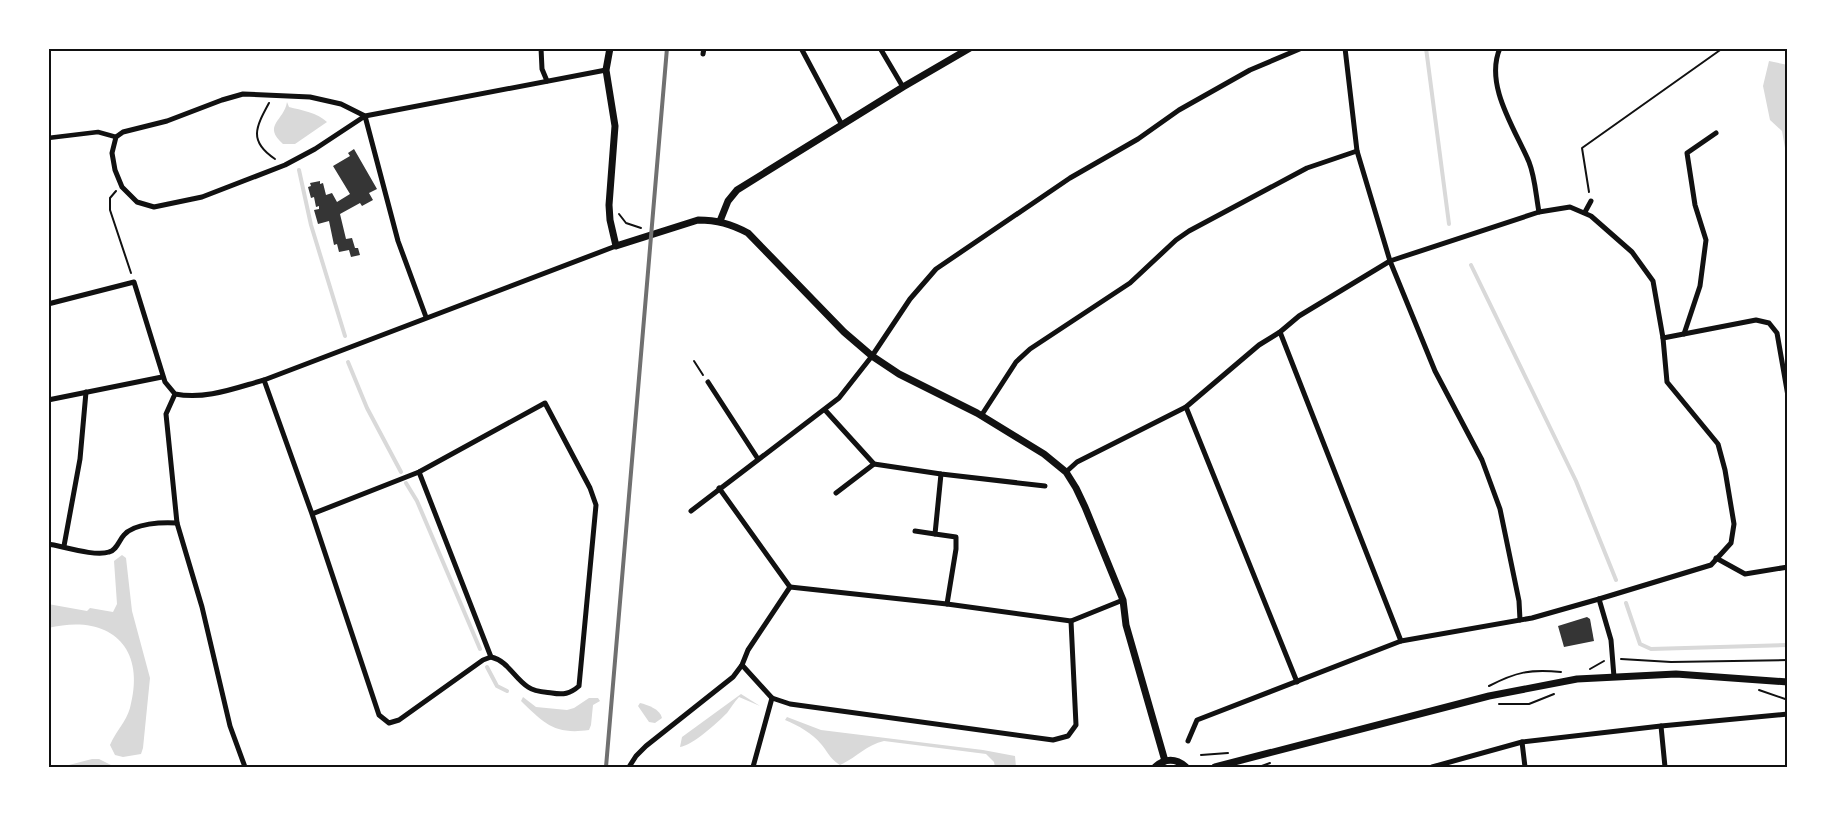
<svg xmlns="http://www.w3.org/2000/svg" width="1836" height="815" font-family="Mulish,sans-serif">
	<rect width="100%" height="100%" fill="#fff"/>
	<g fill="#d9d9d9">
		<polygon points="1769,61 1788,65 1788,165 1782,131 1770,120 1763,86"/>
		<path d="M 287,102 L 289,107 C 301,110 318,113 327,122 L 295,144 L 283,144 C 262,125 284,121 287,102 Z"/>
		<path d="M 122,555 L 126,558 L 132,611 L 150,678 L 143,748 L 141,754 L 123,757 L 115,755 L 110,745 C 116,731 126,722 130,708 C 147,646 109,613 48,628 L 48,604 L 87,611 L 90,608 L 113,612 L 117,604 L 114,561 Z"/>
		<path d="M 741,694 L 760,706 L 739,697 C 734,702 731,708 727,713 C 718,722 692,746 680,747 L 682,737 Z"/>
		<path d="M 523,697 L 536,707 L 567,710 L 574,708 L 589,698 L 598,698 L 600,701 L 593,705 L 591,725 L 589,730 C 554,735 544,723 521,701 Z"/>
		<path d="M 640,703 C 648,705 660,709 662,718 L 655,723 L 649,722 L 638,706 Z"/>
		<path d="M 787,717 L 821,730 L 983,750 L 1015,756 L 1016,767 L 995,767 L 994,762 L 986,754 L 884,741 C 866,745 856,758 840,765 C 830,759 828,752 821,744 C 812,733 799,726 785,720 Z"/>
		<polygon points="92,759 99,759 115,767 48,767 48,765 69,765"/>
	</g>
	<g fill="none" stroke-linecap="round" stroke-linejoin="round">
		<g stroke="#d9d9d9" stroke-width="4">
			<polyline points="1426,48 1449,224"/>
			<polyline points="299,170 311,225 345,336"/>
			<polyline points="1471,265 1576,481 1616,580"/>
			<polyline points="348,362 367,408 401,472"/>
			<polyline points="406,483 417,501 480,649"/>
			<polyline points="1626,603 1640,644 1651,649 1788,645"/>
			<polyline points="487,667 497,686 507,691"/>
		</g>
	</g>
	<g fill="#353535">
		<polygon points="354,149 377,189 369,193 373,200 362,206 360,203 340,214 346,239 352,238 355,248 358,248 360,255 351,257 349,250 339,252 337,244 334,245 329,221 318,224 314,210 319,209 319,206 316,207 314,197 311,198 308,187 311,186 310,183 320,181 320,184 323,183 326,195 332,193 337,202 350,194 333,166 350,156 348,153"/>
		<polygon points="1587,617 1590,619 1594,641 1564,647 1558,626"/>
	</g>
	<g fill="none" stroke-linecap="round" stroke-linejoin="round">
		<g stroke="#111" stroke-width="2">
			<path d="M 269,103 C 256,127 248,141 275,159"/>
			<polyline points="116,191 110,198 110,210 131,273"/>
			<polyline points="1589,192 1582,148 1723,48"/>
			<polyline points="619,214 626,223 641,228"/>
			<polyline points="694,361 703,375"/>
			<polyline points="1621,659 1671,662 1788,660"/>
			<polyline points="1590,669 1604,661"/>
			<path d="M 1489,686 C 1516,672 1530,669 1561,672"/>
			<polyline points="1759,690 1788,700"/>
			<polyline points="1499,704 1529,704 1554,694"/>
			<polyline points="1201,755 1228,753"/>
			<polyline points="1259,767 1270,763"/>
		</g>
		<polyline stroke="#111" stroke-width="4.5" points="48,138 98,132 116,137"/>
		<g stroke="#111" stroke-width="5">
			<polyline points="541,48 542,69 547,81"/>
			<polyline points="801,48 842,125"/>
			<polyline points="880,48 903,87"/>
			<polyline points="1345,48 1357,151 1390,261 1435,371 1482,460 1500,509 1519,601 1520,620"/>
			<path d="M 1500,48 C 1484,85 1515,129 1529,162 C 1535,177 1536,196 1539,212"/>
			<polyline points="703,54 704,48"/>
			<polyline points="1585,212 1591,201"/>
			<path d="M 48,304 L 134,282 L 165,382 L 175,394 C 206,400 235,388 264,380 L 616,246"/>
			<polyline points="426,317 398,241 365,116 341,104 310,97 243,94 222,100 167,121 123,132 116,137 112,153 115,170 122,187 137,202 154,207 202,197 285,165 315,149 365,116 606,70"/>
			<polyline points="1280,332 1401,641"/>
			<polyline points="1684,334 1700,286 1706,240 1695,205 1687,153 1716,133"/>
			<polyline points="1663,338 1756,320 1769,323 1777,333 1788,396"/>
			<path d="M 264,380 L 312,514 L 379,715 L 389,723 L 399,720 L 483,660 L 491,657 C 508,661 514,678 528,687 C 535,692 544,692 552,693 C 563,695 570,694 579,686 L 596,505 L 590,488 L 545,403 L 419,472 L 312,514"/>
			<polyline points="708,382 758,459"/>
			<polyline points="175,394 166,414 177,523 202,607 230,726 245,767"/>
			<polyline points="48,400 162,377"/>
			<polyline points="1186,407 1297,682"/>
			<polyline points="825,410 874,464 941,474 1045,486"/>
			<polyline points="981,416 1016,362 1030,349 1130,283 1176,240 1189,231 1307,168 1357,151"/>
			<polyline points="419,472 491,657"/>
			<polyline points="1066,472 1077,462 1186,407 1259,345 1280,332 1299,316 1390,261 1539,212 1570,207 1591,216 1632,252 1653,281 1663,338 1667,382 1718,444 1725,470 1734,524 1731,543 1711,565 1599,599 1532,618 1401,641 1197,720 1188,741"/>
			<polyline points="941,474 935,534 956,537 956,549 947,604"/>
			<polyline points="719,488 790,587"/>
			<polyline points="836,493 874,464"/>
			<polyline points="691,511 839,398 872,356 910,299 936,269 1070,178 1138,139 1179,110 1250,70 1302,48"/>
			<polyline points="915,531 935,534"/>
			<path d="M 48,544 C 62,546 95,557 109,552 C 117,550 119,540 124,535 C 134,523 163,522 177,523"/>
			<polyline points="64,546 80,459 86,392"/>
			<polyline points="1716,558 1745,574 1788,567"/>
			<polyline points="790,587 947,604 1071,621 1123,600"/>
			<polyline points="1599,599 1611,640 1614,677"/>
			<polyline points="742,665 772,698 790,704 1053,740 1068,736 1076,725 1071,621"/>
			<polyline points="1661,726 1665,767"/>
			<polyline points="1522,742 1525,767"/>
			<polyline points="629,767 636,756 646,746 733,677 742,665 748,650 790,587"/>
			<polyline points="753,767 772,698"/>
			<polyline points="1432,767 1522,742 1661,726 1788,714"/>
		</g>
		<g stroke="#111" stroke-width="7">
			<path d="M 610,48 L 606,70 L 615,126 L 609,205 L 610,220 L 616,246 L 698,220 C 717,220 731,224 748,233 L 844,332 L 872,356 L 899,374 L 977,413 L 1044,454 L 1066,472 L 1076,488 L 1085,507 L 1123,600 L 1126,625 L 1165,761"/>
			<polyline points="720,221 728,201 737,190 903,87 970,48"/>
			<path d="M 1155,767 C 1165,758 1176,758 1186,767"/>
			<polyline points="1215,767 1489,696 1577,679 1676,674 1788,682"/>
		</g>
		<polyline stroke="#707070" stroke-width="4" points="606,767 667,48"/>
	</g>
	<rect width="1836" height="815" fill="none" stroke="#ffffff" stroke-width="99"/>
	<rect x="50" y="50" width="1736" height="716" fill="none" stroke="#111" stroke-width="2"/>
</svg>
